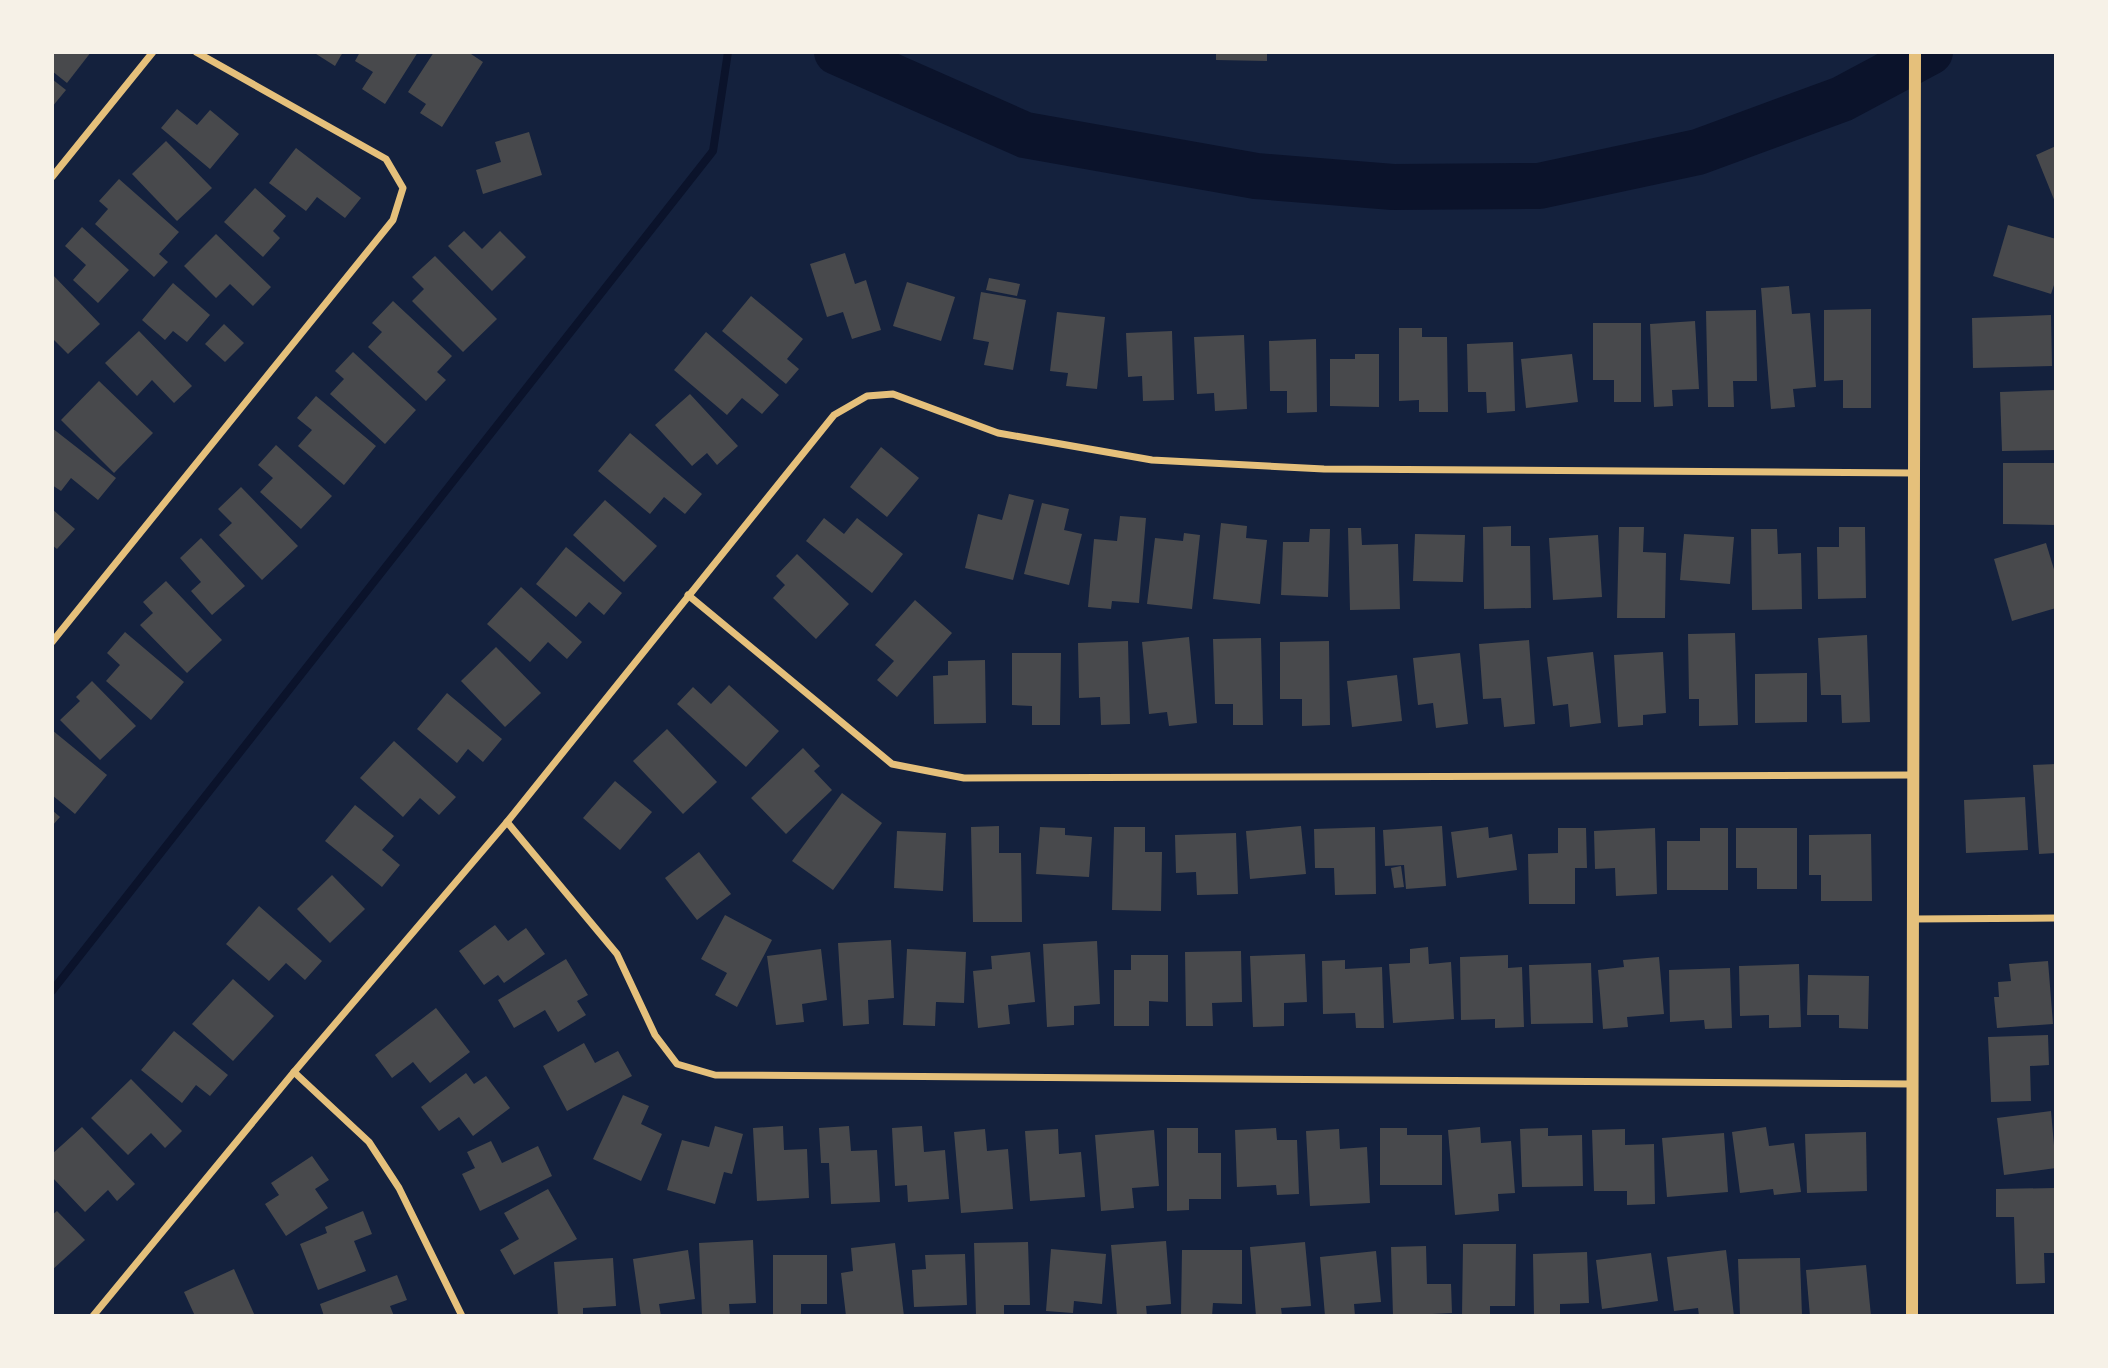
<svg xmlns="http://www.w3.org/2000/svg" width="2108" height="1368" font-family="'Asap Condensed',sans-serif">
	<rect width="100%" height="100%" fill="#14213d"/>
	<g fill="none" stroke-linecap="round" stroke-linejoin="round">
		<polyline stroke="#0b132b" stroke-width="8" points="52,991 713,151 728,52"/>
		<polyline stroke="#0b132b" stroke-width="46" points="837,52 1025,135 1256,176 1393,187 1539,186 1698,152 1842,99 1930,52"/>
	</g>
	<g fill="#48494c">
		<polygon points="52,52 91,52 67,83 52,71"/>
		<polygon points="313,52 343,52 335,66"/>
		<polygon points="360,52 418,52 385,104 362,89 373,72 355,61"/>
		<polygon points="434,52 468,52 483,62 442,127 420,113 426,104 408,92"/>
		<polygon points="1216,52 1267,52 1267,61 1216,60"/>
		<polygon points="52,79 66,90 52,107"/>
		<polygon points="177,109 197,125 210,110 239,134 210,169 161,128"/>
		<polygon points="529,132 542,175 483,194 476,170 501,162 495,142"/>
		<polygon points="166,141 212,188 177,221 132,174"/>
		<polygon points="2056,146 2056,202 2055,202 2036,155"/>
		<polygon points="296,148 361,198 345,218 317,197 306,211 269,183"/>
		<polygon points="119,179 179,232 159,254 168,262 154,277 95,224 108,209 99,201"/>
		<polygon points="255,188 286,216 273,231 280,238 263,257 224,222"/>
		<polygon points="2008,225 2056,239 2056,279 2051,294 1993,276"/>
		<polygon points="82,227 129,270 98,303 73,280 86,265 65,246"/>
		<polygon points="464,231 482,249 500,231 526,257 492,291 448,246"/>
		<polygon points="216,234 271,287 253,306 230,284 216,298 184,266"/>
		<polygon points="845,253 855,284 866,280 881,330 852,339 843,312 827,317 810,264"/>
		<polygon points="435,256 497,319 463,352 412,301 424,289 412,277"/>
		<polygon points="52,274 100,324 68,354 52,338"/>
		<polygon points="989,278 1020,284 1017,296 986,290"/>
		<polygon points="907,282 955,297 941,341 893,326"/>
		<polygon points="173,283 210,315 187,342 173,331 165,340 142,320"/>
		<polygon points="1789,286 1792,314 1810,313 1816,387 1793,389 1795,407 1771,409 1761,288"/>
		<polygon points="981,292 1026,300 1013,370 984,365 989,342 973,339"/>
		<polygon points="751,296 803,339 787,359 799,369 786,384 722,331"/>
		<polygon points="393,301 452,356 437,372 446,380 426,401 368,347 382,332 372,323"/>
		<polygon points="1871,309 1871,408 1843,408 1843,380 1824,381 1824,310"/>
		<polygon points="1756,310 1757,381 1733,381 1734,407 1708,407 1706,311"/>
		<polygon points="1057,312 1105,317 1097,389 1066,386 1068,373 1050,371"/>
		<polygon points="2051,315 2052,366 1973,368 1972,318"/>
		<polygon points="1695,321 1699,389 1672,390 1673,406 1654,407 1650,324"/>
		<polygon points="1593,323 1641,323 1641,402 1614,402 1614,380 1593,380"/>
		<polygon points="224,324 244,343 225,362 205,344"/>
		<polygon points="1399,328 1422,328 1422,337 1447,337 1448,412 1419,412 1419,400 1399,401"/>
		<polygon points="139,331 192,386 174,403 152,380 137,396 105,363"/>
		<polygon points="1172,331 1174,400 1143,401 1142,376 1128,377 1126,333"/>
		<polygon points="706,332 779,395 762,414 742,398 727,415 674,370"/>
		<polygon points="1244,335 1247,409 1215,411 1214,393 1197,394 1194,337"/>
		<polygon points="1316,339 1317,412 1287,413 1287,391 1270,391 1269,341"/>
		<polygon points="1513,342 1515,411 1487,413 1486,392 1468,392 1467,344"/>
		<polygon points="353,352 416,410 385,444 330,394 344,379 335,371"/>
		<polygon points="1355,354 1379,354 1379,407 1330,406 1330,359 1355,359"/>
		<polygon points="1572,354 1578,402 1526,408 1521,359"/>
		<polygon points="99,381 153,433 114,473 61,420"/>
		<polygon points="2055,390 2056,450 2002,451 2000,392"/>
		<polygon points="690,394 738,446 717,465 707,453 692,466 655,425"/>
		<polygon points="316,396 376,446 344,485 298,446 312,430 297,418"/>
		<polygon points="52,428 116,478 98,500 71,478 61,491 52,485"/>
		<polygon points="630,433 702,494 685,514 664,497 650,514 598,471"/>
		<polygon points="276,445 332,496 301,529 260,492 273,478 258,465"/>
		<polygon points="881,447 919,478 887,517 850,487"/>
		<polygon points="2003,463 2056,463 2056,525 2003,524"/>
		<polygon points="241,487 298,546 262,580 219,535 232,523 218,509"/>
		<polygon points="1009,494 1034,500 1013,580 965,568 978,514 1002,520"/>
		<polygon points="605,500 657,546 624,582 573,535"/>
		<polygon points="1042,503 1069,509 1064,530 1082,534 1069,585 1024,574"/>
		<polygon points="52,509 75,529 57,549 52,545"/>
		<polygon points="1120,516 1146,518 1139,603 1112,601 1111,609 1088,607 1094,539 1117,541"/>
		<polygon points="824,518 844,534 857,518 903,554 872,593 806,541"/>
		<polygon points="1221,523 1247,526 1246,538 1267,540 1260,604 1213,599"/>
		<polygon points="1511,526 1511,546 1530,546 1531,608 1484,609 1483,527"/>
		<polygon points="1619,527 1644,527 1643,552 1666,553 1665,618 1617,618"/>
		<polygon points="1839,527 1865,527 1866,598 1818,599 1817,547 1839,547"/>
		<polygon points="1348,528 1361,528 1362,545 1398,544 1400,609 1350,610"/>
		<polygon points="1310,529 1330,529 1328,597 1281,595 1283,542 1309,542"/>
		<polygon points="1751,529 1777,529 1778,554 1801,553 1802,609 1752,610"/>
		<polygon points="1184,533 1200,535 1192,609 1147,604 1155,538 1183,541"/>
		<polygon points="1415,534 1465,535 1463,582 1413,581"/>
		<polygon points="1684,534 1734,537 1730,584 1680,580"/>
		<polygon points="1598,535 1602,597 1553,600 1549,538"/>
		<polygon points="201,538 245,586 212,615 191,591 201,582 180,558"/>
		<polygon points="2046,543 2056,576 2056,608 2012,621 1994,559"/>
		<polygon points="566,547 622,593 604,615 589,602 576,617 536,584"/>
		<polygon points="797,554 849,604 816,639 773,598 785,585 776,576"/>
		<polygon points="166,581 222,640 187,673 140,625 153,613 143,602"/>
		<polygon points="521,587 582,642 567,659 548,642 530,662 487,624"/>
		<polygon points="915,600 952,633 897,697 877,680 894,661 875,645"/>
		<polygon points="125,632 184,682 151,720 106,681 120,665 107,653"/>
		<polygon points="1735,633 1738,725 1699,726 1699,699 1689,699 1688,634"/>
		<polygon points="1867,635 1870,722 1842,723 1841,695 1821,695 1818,638"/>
		<polygon points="1189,637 1197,723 1169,726 1167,712 1149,714 1142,642"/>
		<polygon points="1261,638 1263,725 1233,725 1233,704 1215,704 1213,639"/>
		<polygon points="1529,640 1535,724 1504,727 1501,698 1483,699 1479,644"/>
		<polygon points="1128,641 1130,724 1101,725 1100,697 1079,698 1078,643"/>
		<polygon points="1329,641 1330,725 1302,726 1302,699 1280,699 1280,642"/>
		<polygon points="496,647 541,693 505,727 461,681"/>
		<polygon points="1593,652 1601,723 1570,727 1568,704 1553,706 1547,657"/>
		<polygon points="1663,652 1666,713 1643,715 1643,725 1618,727 1614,655"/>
		<polygon points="1012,653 1061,653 1060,725 1032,725 1032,706 1012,705"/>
		<polygon points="1460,653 1468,724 1436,728 1433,703 1418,705 1413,658"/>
		<polygon points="985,660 986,723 934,724 933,676 948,675 948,661"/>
		<polygon points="1807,673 1807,722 1755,723 1755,674"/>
		<polygon points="1397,675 1402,721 1352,727 1347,681"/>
		<polygon points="92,681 136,726 100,760 60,720 80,701 76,697"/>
		<polygon points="729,685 779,731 746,767 677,704 693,687 711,704"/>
		<polygon points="447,693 502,739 483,762 468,749 457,763 417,729"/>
		<polygon points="667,729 717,782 683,814 633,761"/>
		<polygon points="52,730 107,775 75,814 52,795"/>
		<polygon points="394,741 456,797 439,815 420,798 403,817 360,778"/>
		<polygon points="803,748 820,766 814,771 832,790 786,834 751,798"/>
		<polygon points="2056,764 2056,853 2039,854 2033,765"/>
		<polygon points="615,781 652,812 620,850 583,818"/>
		<polygon points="842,793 882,823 833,890 792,861"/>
		<polygon points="2025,797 2028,850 1966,853 1964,800"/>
		<polygon points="355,805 394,836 382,850 400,865 382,887 325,841"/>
		<polygon points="52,810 60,817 52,826"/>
		<polygon points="999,826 999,853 1021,853 1022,922 973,922 971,827"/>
		<polygon points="1301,826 1306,874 1250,879 1246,831"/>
		<polygon points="1442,826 1446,886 1406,889 1404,865 1385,866 1383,830"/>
		<polygon points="1040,827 1065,828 1065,835 1092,837 1089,877 1036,874"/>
		<polygon points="1114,827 1145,827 1145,852 1162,852 1161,911 1112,910"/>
		<polygon points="1375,827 1376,894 1335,895 1334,868 1315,868 1314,829"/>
		<polygon points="1488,827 1489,838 1512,834 1517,870 1457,878 1451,832"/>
		<polygon points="1558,828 1586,828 1587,868 1575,868 1575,904 1529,904 1528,854 1558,853"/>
		<polygon points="1655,828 1657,894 1616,896 1615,868 1595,869 1594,831"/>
		<polygon points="1700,828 1728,828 1728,890 1667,890 1667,841 1700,841"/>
		<polygon points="1736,828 1797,828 1797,889 1757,889 1757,868 1736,868"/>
		<polygon points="897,831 946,833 943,891 894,888"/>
		<polygon points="1236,833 1238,894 1197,895 1196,872 1176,873 1175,835"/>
		<polygon points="1871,834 1872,901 1821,901 1821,875 1809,875 1809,835"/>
		<polygon points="699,852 731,894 697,920 665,878"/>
		<polygon points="1401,866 1404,887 1394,888 1391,868"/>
		<polygon points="332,875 365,909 330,943 297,909"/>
		<polygon points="259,906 322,961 305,980 286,963 269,981 226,944"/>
		<polygon points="725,915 772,940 737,1007 715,995 727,973 701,959"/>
		<polygon points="495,925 508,941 526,928 545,954 504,983 498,975 484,985 459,951"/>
		<polygon points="891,940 894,998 868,1000 869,1024 843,1026 838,943"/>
		<polygon points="1097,941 1100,1004 1074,1006 1074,1025 1047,1027 1043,944"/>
		<polygon points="1428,947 1429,964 1451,962 1454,1019 1393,1023 1389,964 1410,963 1410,949"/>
		<polygon points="821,949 827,1000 802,1004 804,1022 776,1025 767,956"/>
		<polygon points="907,949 966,952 964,1003 936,1002 935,1026 903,1025"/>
		<polygon points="1241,951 1242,1002 1212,1003 1213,1026 1186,1026 1185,952"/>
		<polygon points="1030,952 1035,1002 1008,1005 1010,1024 978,1028 973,971 992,969 991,956"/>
		<polygon points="1305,954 1307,1002 1284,1003 1284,1026 1253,1027 1250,956"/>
		<polygon points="1131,955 1168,955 1168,1002 1149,1001 1149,1026 1114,1026 1114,970 1131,970"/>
		<polygon points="1508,955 1508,968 1522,967 1524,1027 1495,1028 1495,1019 1461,1020 1460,957"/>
		<polygon points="1659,957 1664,1014 1627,1017 1628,1027 1603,1029 1598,970 1624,967 1623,960"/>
		<polygon points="566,959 588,995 577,1001 586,1015 558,1032 545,1010 514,1028 498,1000"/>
		<polygon points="1345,960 1345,969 1382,967 1384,1028 1356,1028 1355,1013 1323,1014 1322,961"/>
		<polygon points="2048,961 2053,1024 1997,1028 1994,997 1999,997 1998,982 2011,981 2009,964"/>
		<polygon points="1591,963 1593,1023 1531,1024 1529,965"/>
		<polygon points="1799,964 1801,1027 1769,1028 1769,1015 1740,1016 1739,966"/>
		<polygon points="1730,968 1732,1028 1705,1029 1704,1020 1670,1022 1669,970"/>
		<polygon points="1808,975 1869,976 1868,1029 1839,1028 1839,1015 1807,1015"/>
		<polygon points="233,979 274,1016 233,1061 192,1024"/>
		<polygon points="436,1008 470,1052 430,1083 413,1062 392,1078 375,1055"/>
		<polygon points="174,1031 228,1075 210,1096 196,1085 182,1103 141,1070"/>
		<polygon points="2048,1035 2049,1065 2030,1066 2031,1101 1991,1102 1988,1037"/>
		<polygon points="584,1043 595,1063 618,1051 632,1076 567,1111 543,1066"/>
		<polygon points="466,1073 474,1084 486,1076 510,1108 473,1136 459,1117 439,1131 421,1107"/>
		<polygon points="131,1079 182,1131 165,1148 151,1133 128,1155 91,1118"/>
		<polygon points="623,1095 649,1106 641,1124 662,1134 641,1181 593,1159"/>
		<polygon points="2051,1111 2056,1168 2004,1175 1997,1118"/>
		<polygon points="715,1126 743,1134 732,1174 724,1172 715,1204 667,1190 682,1140 709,1147"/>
		<polygon points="783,1126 784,1150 807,1149 809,1198 757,1201 753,1128"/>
		<polygon points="849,1126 851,1151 877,1150 880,1202 831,1204 829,1163 821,1163 819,1128"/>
		<polygon points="922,1126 924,1152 945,1150 949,1199 908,1202 907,1185 895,1186 892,1128"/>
		<polygon points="82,1127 135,1184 117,1201 108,1190 85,1212 52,1177 52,1154"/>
		<polygon points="1480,1127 1481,1143 1511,1141 1515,1193 1498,1194 1499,1211 1455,1215 1448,1130"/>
		<polygon points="1766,1127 1769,1146 1794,1143 1801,1192 1774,1195 1773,1189 1740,1193 1732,1132"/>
		<polygon points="1167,1128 1198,1128 1198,1153 1221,1153 1221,1199 1189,1199 1189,1210 1167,1211"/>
		<polygon points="1276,1128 1277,1140 1297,1140 1299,1194 1277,1195 1276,1185 1237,1187 1235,1130"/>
		<polygon points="1380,1128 1407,1128 1407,1135 1442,1135 1442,1185 1380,1185"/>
		<polygon points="1548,1128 1548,1136 1582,1135 1583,1186 1522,1187 1520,1129"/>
		<polygon points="985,1129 987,1151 1008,1149 1013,1209 961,1213 954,1132"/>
		<polygon points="1058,1129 1059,1154 1081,1152 1085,1197 1030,1201 1025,1131"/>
		<polygon points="1339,1129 1340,1149 1367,1147 1370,1203 1310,1206 1306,1131"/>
		<polygon points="1625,1129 1625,1145 1654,1144 1655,1204 1627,1205 1627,1191 1594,1191 1592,1130"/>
		<polygon points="1154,1130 1159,1186 1132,1188 1134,1208 1101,1211 1095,1135"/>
		<polygon points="1866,1132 1867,1191 1807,1193 1805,1134"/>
		<polygon points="1724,1133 1728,1192 1667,1197 1662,1138"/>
		<polygon points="491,1141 502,1163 538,1146 552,1176 480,1211 462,1174 475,1168 467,1152"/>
		<polygon points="312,1156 329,1180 315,1189 328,1208 286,1236 265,1204 279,1195 271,1183"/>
		<polygon points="2055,1188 2056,1253 2044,1253 2045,1283 2016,1284 2014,1217 1996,1217 1996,1189"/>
		<polygon points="548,1189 577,1239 514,1275 500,1250 519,1239 504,1213"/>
		<polygon points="57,1211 85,1240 52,1270 52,1215"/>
		<polygon points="363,1211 372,1234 354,1241 366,1271 318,1290 300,1244 327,1233 325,1227"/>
		<polygon points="753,1240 756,1303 729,1304 730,1316 702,1316 699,1243"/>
		<polygon points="1166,1241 1171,1304 1146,1306 1147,1316 1117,1316 1111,1245"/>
		<polygon points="1028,1242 1030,1305 1004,1305 1004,1316 976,1316 974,1243"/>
		<polygon points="1305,1242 1311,1306 1281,1308 1282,1316 1256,1316 1250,1247"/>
		<polygon points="895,1243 904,1316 846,1316 841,1273 853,1271 851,1248"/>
		<polygon points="1463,1244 1516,1244 1515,1306 1490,1306 1490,1316 1462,1316"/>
		<polygon points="1426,1246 1427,1284 1451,1284 1452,1313 1393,1316 1391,1247"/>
		<polygon points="1051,1249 1106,1254 1102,1304 1074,1301 1073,1313 1046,1311"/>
		<polygon points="688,1250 695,1299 659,1304 661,1316 641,1316 633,1259"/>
		<polygon points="1182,1250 1242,1250 1242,1304 1213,1303 1212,1316 1181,1316"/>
		<polygon points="1726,1250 1734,1316 1699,1316 1698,1308 1674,1311 1667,1257"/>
		<polygon points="1376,1251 1381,1302 1354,1304 1355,1316 1325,1316 1320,1257"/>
		<polygon points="1587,1252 1589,1303 1560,1304 1560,1316 1534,1316 1533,1254"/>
		<polygon points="1651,1253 1658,1301 1602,1309 1596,1260"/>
		<polygon points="965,1254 967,1305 914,1307 912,1270 926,1269 925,1255"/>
		<polygon points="773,1255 827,1255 827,1304 801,1304 801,1316 773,1316"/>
		<polygon points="613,1258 616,1306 583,1308 583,1316 558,1316 554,1262"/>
		<polygon points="1800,1258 1802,1316 1740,1315 1738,1259"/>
		<polygon points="1866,1265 1871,1316 1810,1316 1806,1270"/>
		<polygon points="234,1269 255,1316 195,1316 184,1292"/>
		<polygon points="397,1275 407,1300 390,1306 394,1316 324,1316 320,1304"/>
	</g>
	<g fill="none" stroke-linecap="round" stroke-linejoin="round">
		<g stroke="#e5c07b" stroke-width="7">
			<polyline points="52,177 153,52"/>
			<polyline points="688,595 892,764 964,778 1913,775"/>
			<polyline points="52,642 393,220 403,188 386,159 196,52"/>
			<polyline points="507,822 617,954 655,1035 677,1064 715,1075 1912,1084"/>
			<polyline points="1913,919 2056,918"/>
			<polyline points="294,1072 369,1142 399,1188 462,1316"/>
			<polyline points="93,1316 294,1072 507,822 834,415 867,396 893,394 998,433 1152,460 1324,469 1914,473"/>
		</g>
		<polyline stroke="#e5c07b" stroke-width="12" points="1912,1316 1915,52"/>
	</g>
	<rect width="2108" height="1368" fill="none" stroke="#f6f1e7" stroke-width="108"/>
</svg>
